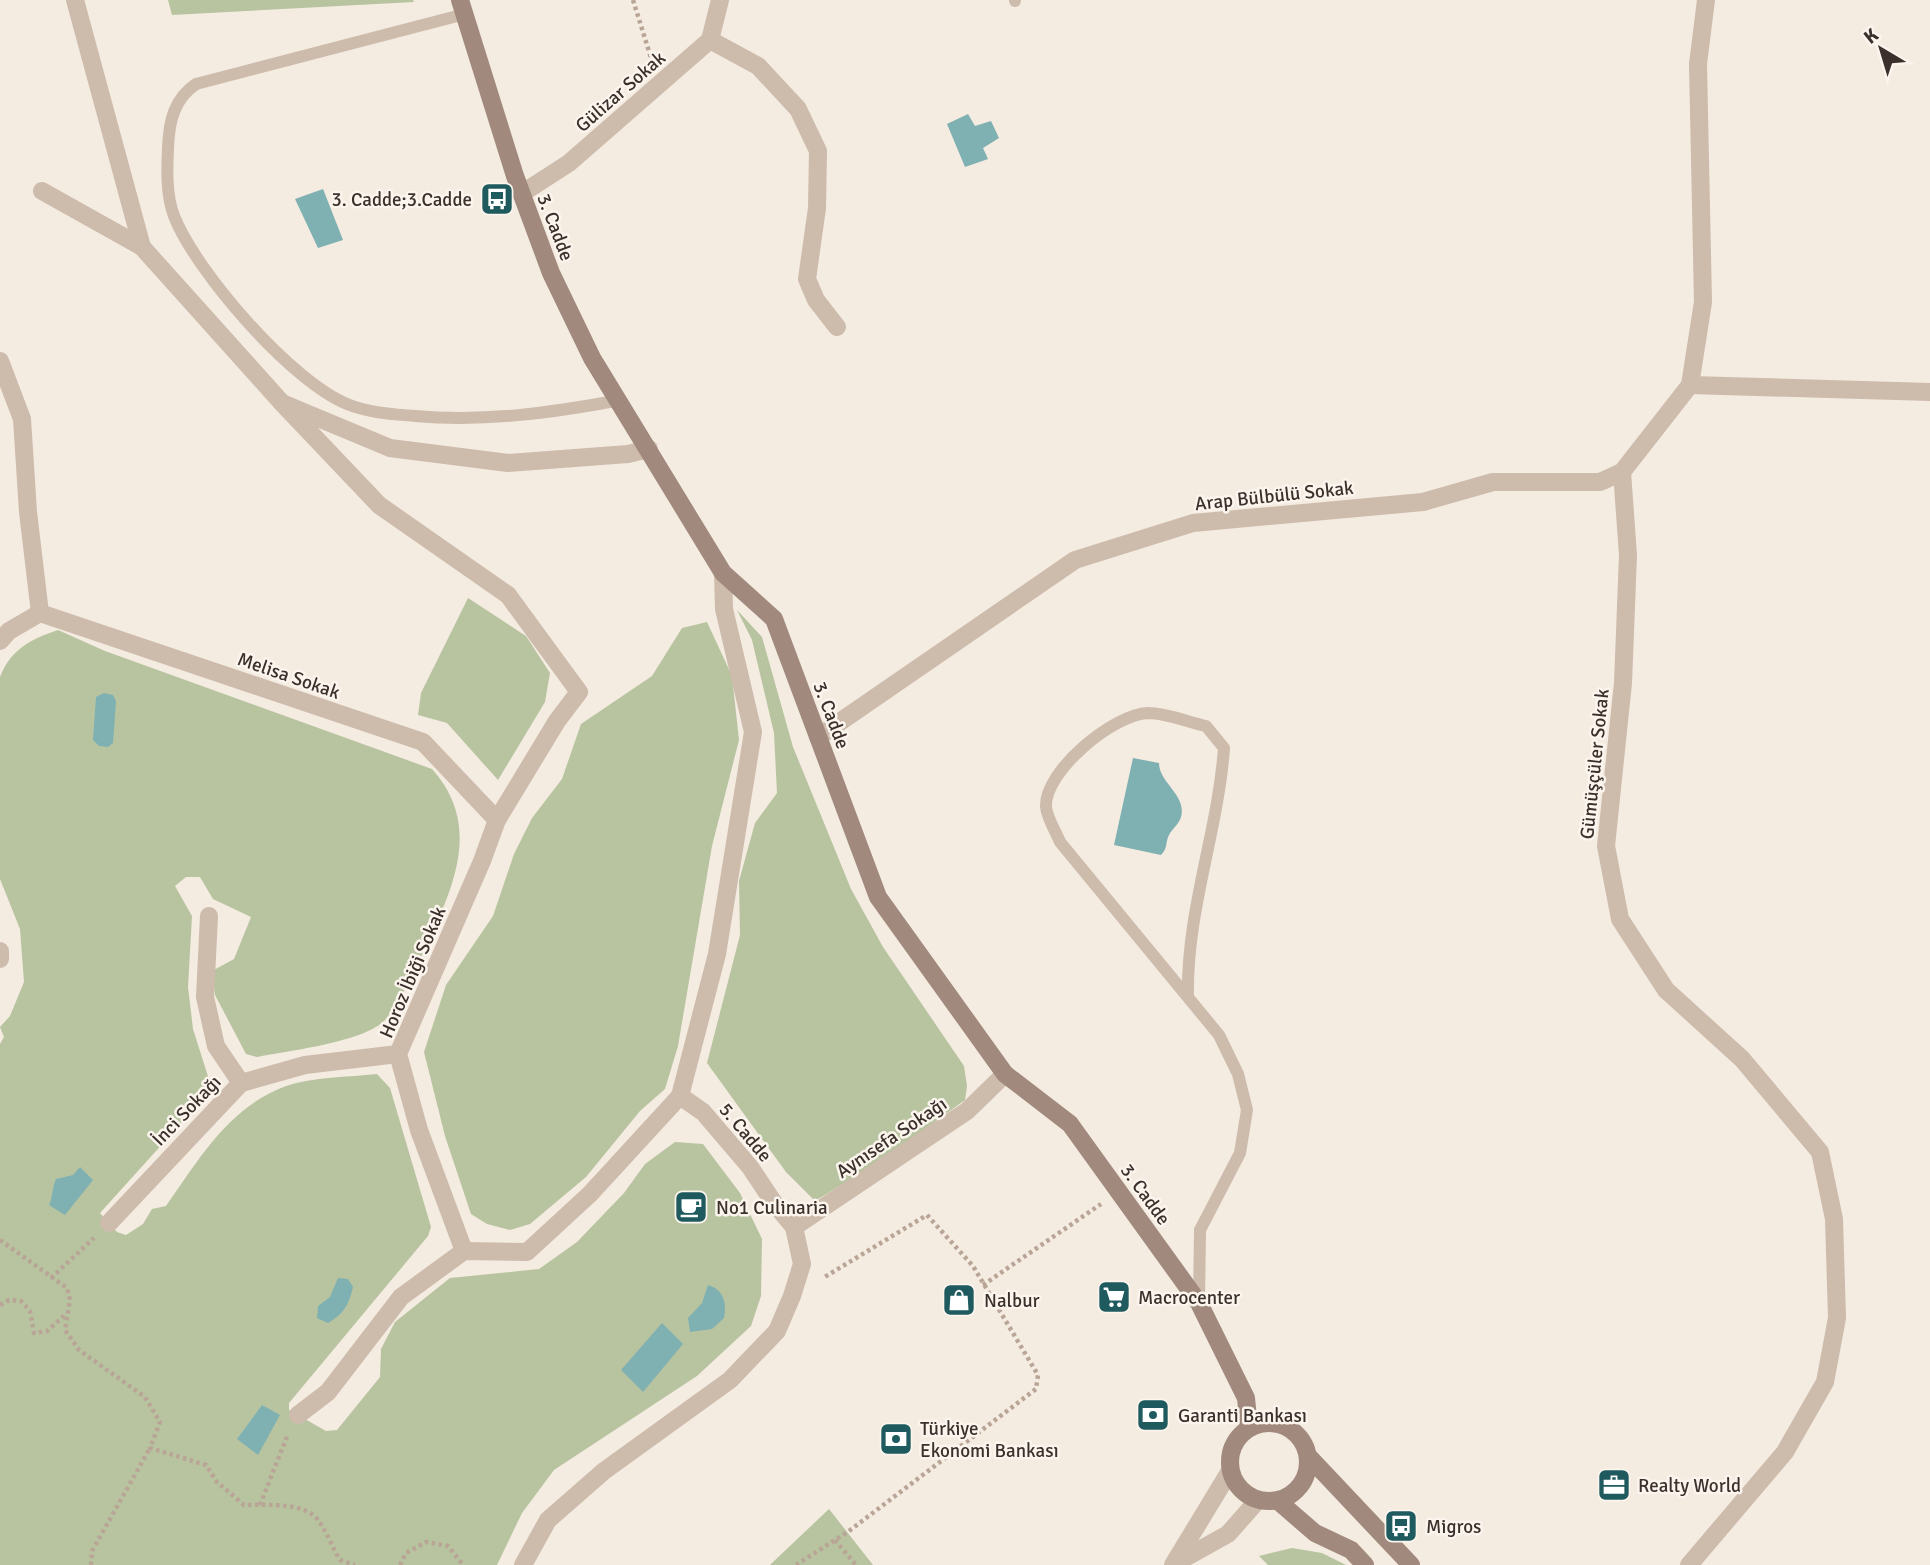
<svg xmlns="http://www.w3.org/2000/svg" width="1930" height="1565" font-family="Signika,sans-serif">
	<rect width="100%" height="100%" fill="#f4ebe1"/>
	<g fill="#b8c4a0">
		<polygon points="168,0 413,0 414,2 172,15"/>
		<polygon points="468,598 526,636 550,673 545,702 498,780 447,723 418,715 421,693"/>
		<polygon points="737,610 762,637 793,747 851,889 883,947 964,1066 967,1086 965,1100 885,1158 815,1201 786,1172 707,1063 740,935 739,881 755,823 777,793 774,733 752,640"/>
		<polygon points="707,622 732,676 739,740 712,846 678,1046 665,1089 640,1111 586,1177 530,1224 510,1230 487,1224 471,1214 445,1136 424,1052 446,985 493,916 514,854 532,818 562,779 581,724 652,676 682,628"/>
		<path d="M 58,630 L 105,651 L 432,769 C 483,826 453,887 426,947 C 416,968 400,1004 384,1021 C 363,1042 287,1051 257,1057 L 246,1054 L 215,995 L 212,971 L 234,959 L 251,917 L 213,899 L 200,877 L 186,877 L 175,886 L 192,916 L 188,987 L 193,1029 L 212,1089 L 100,1213 L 117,1232 L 126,1235 L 143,1224 L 152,1209 L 166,1206 C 199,1159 229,1107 286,1086 C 313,1077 348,1077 377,1074 L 390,1088 L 431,1227 L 428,1236 L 289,1403 L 289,1410 L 326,1431 L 337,1430 L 380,1377 L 381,1349 L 395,1322 L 450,1278 L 539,1269 L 577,1242 L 624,1193 L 645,1164 L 675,1142 L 703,1144 L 740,1193 L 762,1239 L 761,1296 L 751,1326 L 697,1376 L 554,1470 L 522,1513 L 497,1565 L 0,1565 L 0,1044 L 4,1037 L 0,1027 L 10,1016 L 24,982 L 20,929 L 0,879 L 0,677 C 11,649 31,639 58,630 Z"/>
		<polygon points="829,1509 873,1565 770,1565 772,1563"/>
		<polygon points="1292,1548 1322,1553 1346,1565 1268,1565 1259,1556"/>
	</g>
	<g fill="#7fb0b2">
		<polygon points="968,114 975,126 991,121 999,138 983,148 988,159 965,167 947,124"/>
		<polygon points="323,189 343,240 318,248 295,199"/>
		<polygon points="104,693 113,695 116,701 113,743 108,747 99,746 93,740 96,697"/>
		<path d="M 1133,758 L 1159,763 C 1159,783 1187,795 1181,817 C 1179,824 1172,829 1169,835 C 1165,843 1168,848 1161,855 L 1114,845 Z"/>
		<path d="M 80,1167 L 93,1180 L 65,1215 L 49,1205 C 53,1196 52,1188 56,1179 L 73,1175 Z"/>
		<path d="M 338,1278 L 348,1279 L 353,1287 C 349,1304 344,1314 328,1323 L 317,1318 L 318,1306 L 330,1297 Z"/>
		<path d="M 708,1285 C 724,1290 727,1303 724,1318 L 712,1329 L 690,1332 L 688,1318 L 702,1303 Z"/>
		<polygon points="662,1323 683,1344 643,1392 621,1370"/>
		<polygon points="262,1405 280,1415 258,1455 237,1439"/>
	</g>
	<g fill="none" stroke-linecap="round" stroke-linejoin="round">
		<g stroke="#b9a596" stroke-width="4.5" stroke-dasharray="3.5 3.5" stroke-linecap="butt">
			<polyline points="633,0 652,61"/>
			<path d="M 0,1240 L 67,1288 L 70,1300 L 65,1330 L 79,1350 L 145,1397 L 160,1422 L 150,1448 L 206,1465 L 217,1482 L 244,1505 C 265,1505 305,1502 318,1520 C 327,1532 332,1547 340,1560 L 355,1565"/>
			<polyline points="51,1278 94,1238"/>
			<polyline points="983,1285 1101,1204"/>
			<polyline points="0,1305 9,1300 21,1301 30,1311 34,1333 47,1331 65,1315"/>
			<polyline points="260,1505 288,1434"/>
			<polyline points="835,1540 856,1565"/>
			<polyline points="91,1565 92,1551 150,1448"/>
			<polyline points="400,1565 406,1553 426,1542 448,1546 463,1565"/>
			<polyline points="796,1565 849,1531 1036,1389 1038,1375 973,1266 927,1215 823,1278"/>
		</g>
		<g stroke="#cdbbac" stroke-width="12">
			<polyline points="1015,1 1015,0"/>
			<path d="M 465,14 L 196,84 C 174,99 169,121 168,148 C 167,169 166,195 174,216 C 196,272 292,382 347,404 C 369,413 392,414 415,416 C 485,422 551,413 620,400"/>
			<path d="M 1188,997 C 1186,912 1218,832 1224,748 L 1206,726 C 1188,722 1166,713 1148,713 C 1114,714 1044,771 1046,807 C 1047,818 1056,832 1060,842 L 1219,1035 L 1238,1074 L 1247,1110 L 1240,1153 L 1200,1230 L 1199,1303"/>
		</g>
		<g stroke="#cdbbac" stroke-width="18">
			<polyline points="75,0 142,247 282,403"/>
			<polyline points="710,40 758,66 798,109 818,151 817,208 807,279 816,300 837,327"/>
			<polyline points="42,191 142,247"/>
			<polyline points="521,194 569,163 710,40 720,0"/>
			<polyline points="0,361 22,419 28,512 40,613"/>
			<polyline points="1690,385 1930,392"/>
			<polyline points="1622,472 1628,555 1623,683 1606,846 1620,919 1666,990 1742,1059 1820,1152 1834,1219 1837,1318 1825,1382 1785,1452 1689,1565"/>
			<polyline points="40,613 423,742 497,820"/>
			<polyline points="0,641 9,631 40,613"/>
			<polyline points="818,737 1075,560 1193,523 1423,502 1493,482 1600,482 1622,472 1690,385 1703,302 1698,64 1706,0"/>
			<polyline points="209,916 205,997 216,1046 241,1083"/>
			<polyline points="0,951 0,959"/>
			<polyline points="109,1223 241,1083 305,1065 398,1054"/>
			<polyline points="794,1227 967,1111 1005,1074"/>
			<polyline points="464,1251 419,1130 398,1054 482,861 497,820 557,721 579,692 508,595 379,505 282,403 390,448 508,463 628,454 649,449"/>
			<polyline points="298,1415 328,1392 401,1297 464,1251 527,1252 590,1194 680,1096"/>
			<polyline points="1174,1564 1228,1534 1258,1500"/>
			<polyline points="523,1565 548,1520 604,1471 730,1380 777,1331 792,1296 802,1264 794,1227 774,1203 750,1167 703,1112 680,1096 717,954 753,732 724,609 723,573"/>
			<polyline points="1173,1565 1230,1471"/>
		</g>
		<g stroke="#a18a7d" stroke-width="18">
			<polyline points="460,0 515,176 551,273 592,358 723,573 774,619 878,897 1005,1074 1070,1124 1199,1303 1246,1398 1249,1428"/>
			<circle cx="1269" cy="1462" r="39"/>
			<polyline points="1309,1457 1411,1565"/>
			<polyline points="1278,1501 1315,1533 1351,1550 1365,1565"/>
		</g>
	</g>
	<defs>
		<symbol id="bus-square" viewBox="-11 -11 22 22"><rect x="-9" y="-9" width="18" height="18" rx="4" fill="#1f5a5e" stroke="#fbf5ee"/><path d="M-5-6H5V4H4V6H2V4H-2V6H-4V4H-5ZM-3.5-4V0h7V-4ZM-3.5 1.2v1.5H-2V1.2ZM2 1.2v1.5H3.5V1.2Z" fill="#fff"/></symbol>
		<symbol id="cafe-square" viewBox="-11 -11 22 22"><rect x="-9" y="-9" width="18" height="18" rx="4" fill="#1f5a5e" stroke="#fbf5ee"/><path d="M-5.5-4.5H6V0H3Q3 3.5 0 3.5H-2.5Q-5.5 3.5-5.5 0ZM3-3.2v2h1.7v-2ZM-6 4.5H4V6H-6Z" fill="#fff"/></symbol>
		<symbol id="supermarket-square" viewBox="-11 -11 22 22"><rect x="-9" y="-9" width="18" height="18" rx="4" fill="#1f5a5e" stroke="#fbf5ee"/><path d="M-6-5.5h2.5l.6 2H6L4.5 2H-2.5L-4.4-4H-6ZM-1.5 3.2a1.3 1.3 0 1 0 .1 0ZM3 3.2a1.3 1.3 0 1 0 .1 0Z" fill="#fff"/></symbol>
		<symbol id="shop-square" viewBox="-11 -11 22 22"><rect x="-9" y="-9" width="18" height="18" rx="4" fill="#1f5a5e" stroke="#fbf5ee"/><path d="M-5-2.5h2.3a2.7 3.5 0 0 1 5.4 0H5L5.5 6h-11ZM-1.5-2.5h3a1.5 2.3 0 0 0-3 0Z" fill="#fff"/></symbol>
		<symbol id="bank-square" viewBox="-11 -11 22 22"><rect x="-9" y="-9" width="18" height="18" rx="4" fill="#1f5a5e" stroke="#fbf5ee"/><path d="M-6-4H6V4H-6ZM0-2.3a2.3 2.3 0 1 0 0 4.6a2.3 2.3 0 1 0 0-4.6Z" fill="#fff"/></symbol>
		<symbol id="office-square" viewBox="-11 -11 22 22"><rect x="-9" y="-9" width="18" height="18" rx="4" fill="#1f5a5e" stroke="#fbf5ee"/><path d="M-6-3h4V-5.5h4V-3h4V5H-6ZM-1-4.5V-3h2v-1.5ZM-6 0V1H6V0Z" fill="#fff"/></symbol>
	</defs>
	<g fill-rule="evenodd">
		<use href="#bus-square" x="478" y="180" width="38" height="38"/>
		<use href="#cafe-square" x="672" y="1188" width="38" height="38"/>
		<use href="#supermarket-square" x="1095" y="1278" width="38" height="38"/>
		<use href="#shop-square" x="940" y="1281" width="38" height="38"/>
		<use href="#bank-square" x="1134" y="1396" width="38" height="38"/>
		<use href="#bank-square" x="877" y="1420" width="38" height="38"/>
		<use href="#office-square" x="1595" y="1466" width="38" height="38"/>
		<use href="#bus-square" x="1382" y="1507" width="38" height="38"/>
	</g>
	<g text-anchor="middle" stroke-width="5" stroke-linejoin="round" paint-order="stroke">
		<g font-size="19" fill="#3b302b" stroke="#fbf5ee">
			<text transform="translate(620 91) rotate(-41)" y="7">Gülizar Sokak</text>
			<text transform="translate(556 227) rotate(69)" y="7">3. Cadde</text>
			<text transform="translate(1274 495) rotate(-6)" y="7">Arap Bülbülü Sokak</text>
			<text transform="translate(289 675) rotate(19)" y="7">Melisa Sokak</text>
			<text transform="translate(832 715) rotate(69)" y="7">3. Cadde</text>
			<text transform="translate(1594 764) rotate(-84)" y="7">Gümüşçüler Sokak</text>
			<text transform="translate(412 972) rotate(-67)" y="7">Horoz İbiği Sokak</text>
			<text transform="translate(186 1110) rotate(-46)" y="7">İnci Sokağı</text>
			<text transform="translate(746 1132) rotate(50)" y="7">5. Cadde</text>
			<text transform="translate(891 1137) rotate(-34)" y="7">Aynısefa Sokağı</text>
			<text transform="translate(1146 1194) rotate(54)" y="7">3. Cadde</text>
		</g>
		<g font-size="19" fill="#3b302b" stroke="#fbf5ee" text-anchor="start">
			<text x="472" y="206" text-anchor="end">3. Cadde;3.Cadde</text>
			<text x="716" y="1214">No1 Culinaria</text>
			<text x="1138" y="1304">Macrocenter</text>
			<text x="984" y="1307">Nalbur</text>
			<text x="1178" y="1422">Garanti Bankası</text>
			<text x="920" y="1435">Türkiye<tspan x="920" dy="22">Ekonomi Bankası</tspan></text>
			<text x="1638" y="1492">Realty World</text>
			<text x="1426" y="1533">Migros</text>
		</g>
	</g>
	<g transform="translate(1881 49) rotate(322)" stroke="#fbf5ee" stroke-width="5" paint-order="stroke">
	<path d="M0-5L12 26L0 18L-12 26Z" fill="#3b302b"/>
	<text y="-10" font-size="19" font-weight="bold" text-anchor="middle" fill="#3b302b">K</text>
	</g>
</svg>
